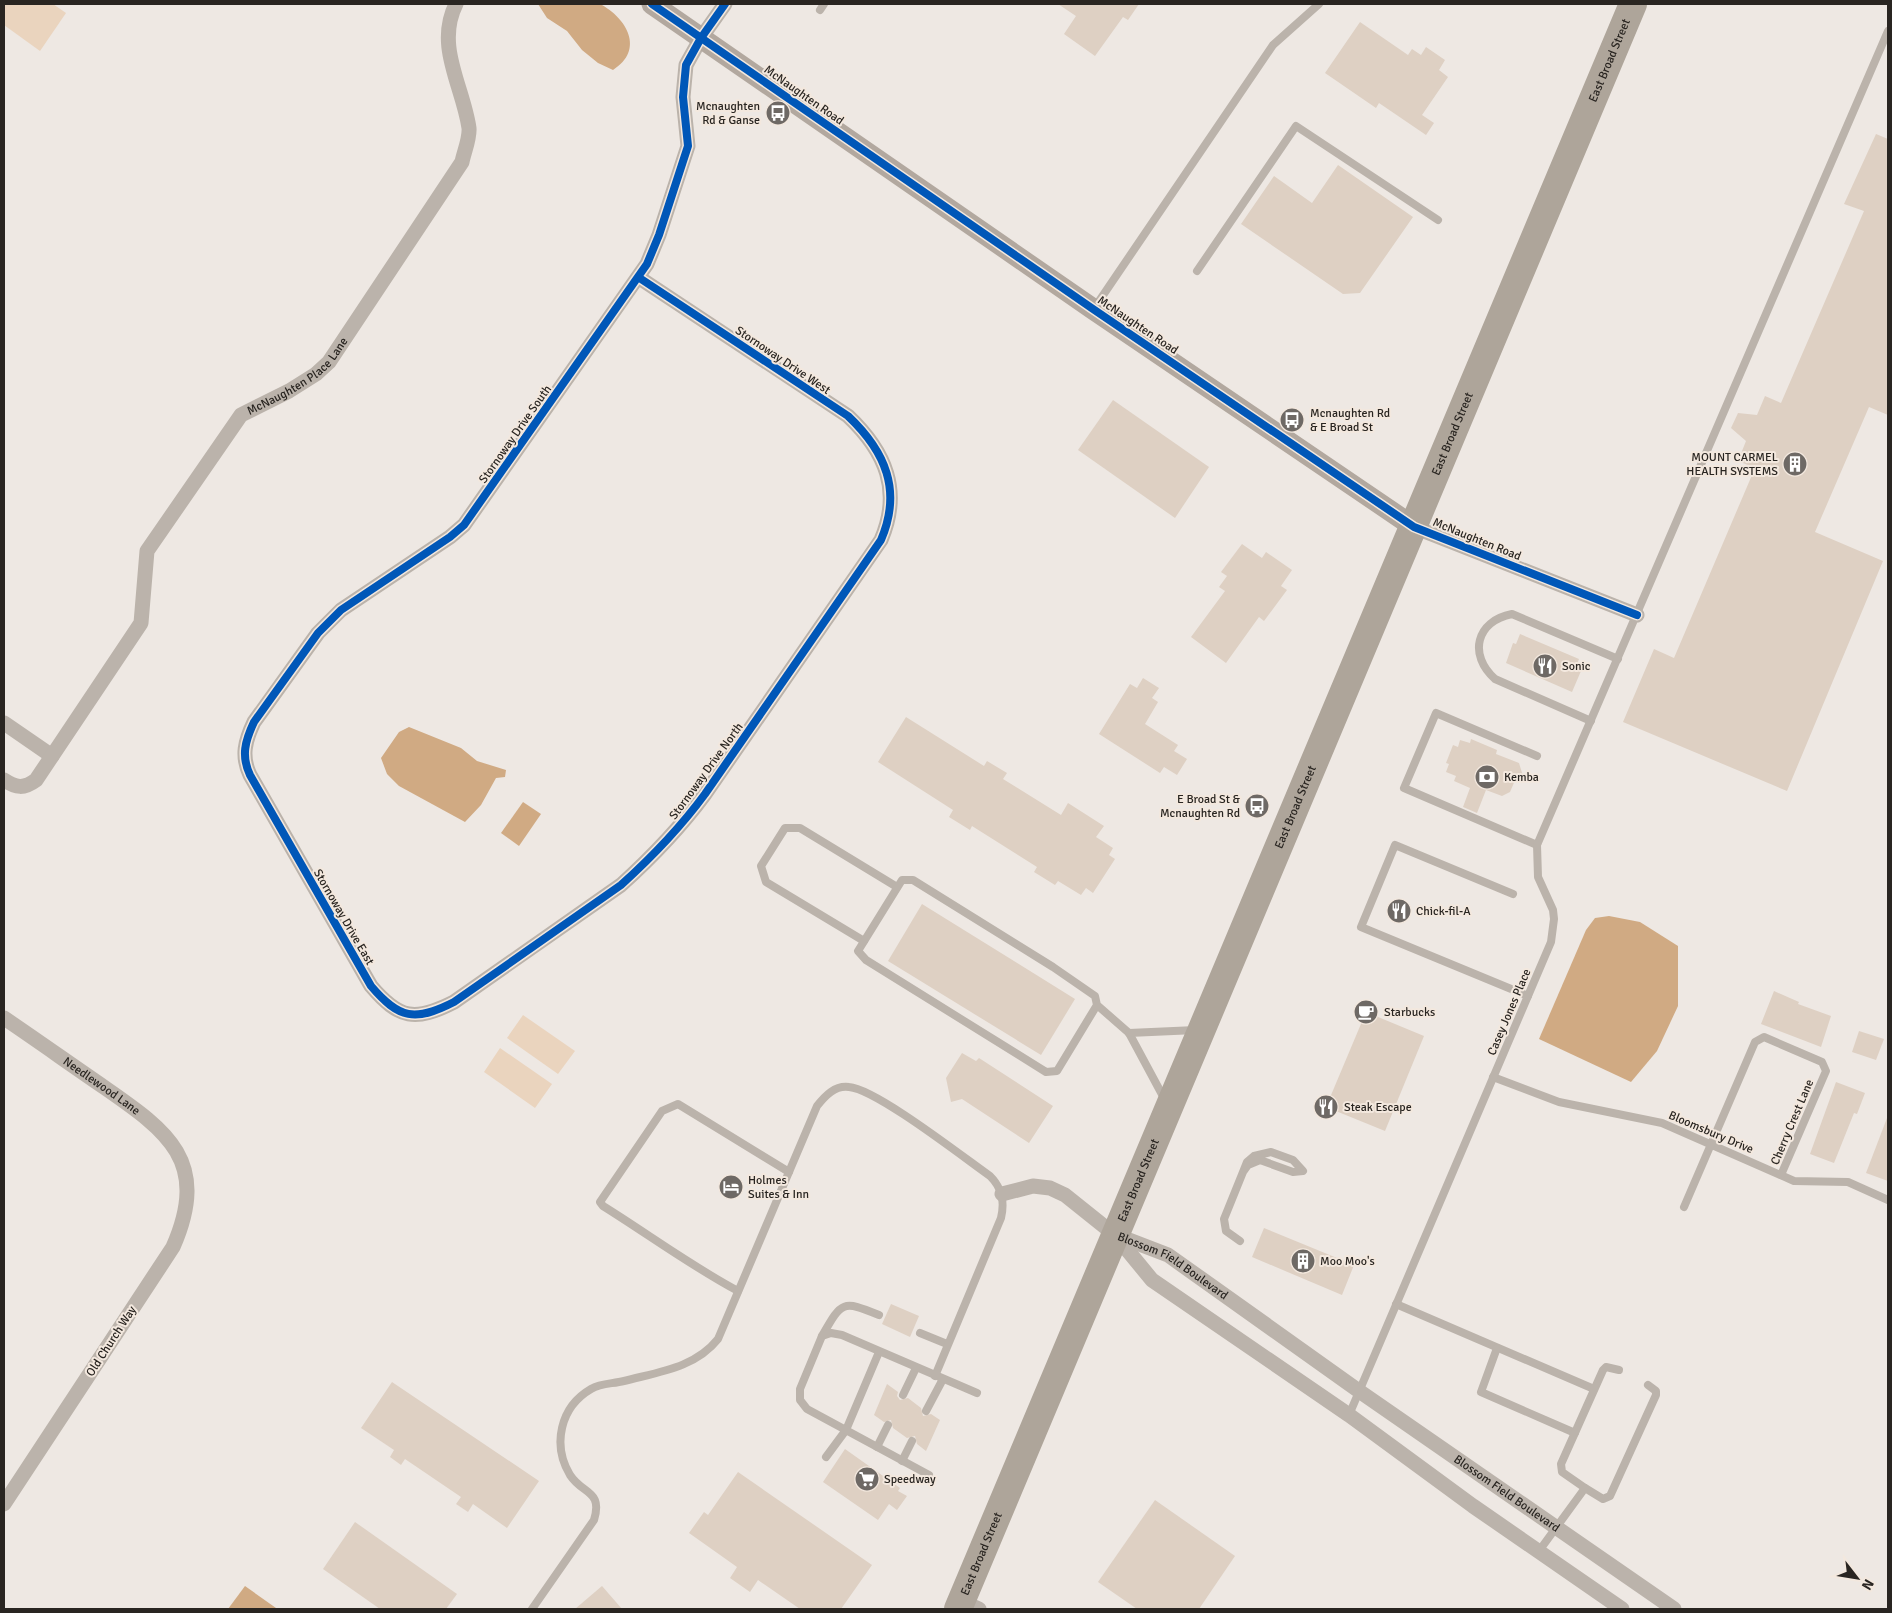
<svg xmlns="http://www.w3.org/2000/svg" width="1892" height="1613" font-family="Signika,sans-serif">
	<rect width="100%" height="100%" fill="#eee8e3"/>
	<g fill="#ead4be">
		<polygon points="4,4 53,4 66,13 40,51 4,25"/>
		<polygon points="523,1015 575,1051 558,1074 507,1038"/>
		<polygon points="500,1048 552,1084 535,1108 484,1072"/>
	</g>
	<g fill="#d0aa83">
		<path d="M 538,4 L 600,4 C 627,18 645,50 613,70 L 598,63 L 582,50 L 567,31 L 547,18 Z"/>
		<polygon points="409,727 461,748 477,761 506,770 505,777 496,778 481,805 465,822 399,786 387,774 381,758 399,732"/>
		<polygon points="523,802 541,814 519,846 501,833"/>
		<polygon points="1609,916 1640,922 1678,946 1678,1006 1657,1051 1631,1082 1539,1039 1586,930 1595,918"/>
		<polygon points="245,1586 276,1608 275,1609 228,1609"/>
	</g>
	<g fill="#ded0c3">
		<polygon points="1058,4 1139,4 1128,20 1123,17 1095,56 1064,34 1076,16"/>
		<polygon points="1360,22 1408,55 1412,49 1421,55 1426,47 1445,60 1439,70 1448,77 1422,115 1434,123 1426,135 1379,103 1376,108 1325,73"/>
		<polygon points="1876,134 1888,139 1888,415 1869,407 1815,532 1883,561 1787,791 1623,722 1654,649 1674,658 1755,468 1738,461 1746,441 1731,428 1738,413 1757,415 1765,396 1781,403 1864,211 1844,204"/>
		<polygon points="1338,165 1413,217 1360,293 1343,294 1241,224 1274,176 1312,203"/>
		<polygon points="1113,400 1209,467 1175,518 1078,450"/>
		<polygon points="1242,544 1262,558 1266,552 1292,570 1281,586 1287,590 1264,621 1259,617 1226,663 1191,637 1225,591 1219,587 1227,576 1221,572"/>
		<polygon points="1520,634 1579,659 1575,669 1581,671 1572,692 1506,663 1513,643 1516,644"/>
		<polygon points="1143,678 1159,688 1152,698 1158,702 1145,724 1178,745 1174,751 1187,759 1177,775 1164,767 1160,773 1099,734 1130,684 1137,688"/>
		<polygon points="906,717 984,766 987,761 1007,773 1003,779 1061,815 1068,803 1104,826 1096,837 1113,848 1109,855 1115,859 1093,893 1086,888 1081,895 1058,881 1055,885 1034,872 1037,867 972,826 970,830 949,817 953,810 878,762"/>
		<polygon points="1471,739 1497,750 1496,754 1519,763 1523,776 1516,778 1510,792 1502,796 1486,790 1477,813 1463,807 1470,788 1454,781 1456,776 1446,772 1449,764 1446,763 1453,745 1458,747 1460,740 1470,743"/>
		<polygon points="922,904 1075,999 1041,1055 888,961"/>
		<polygon points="1774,991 1799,1002 1798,1004 1831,1016 1821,1047 1761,1024"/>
		<polygon points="1366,1012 1424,1036 1385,1131 1326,1107"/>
		<polygon points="1859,1031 1884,1039 1876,1060 1852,1052"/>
		<polygon points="962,1053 976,1061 979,1058 1053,1106 1029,1143 962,1099 951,1102 946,1078"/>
		<polygon points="1836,1082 1865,1093 1857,1114 1854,1113 1834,1163 1810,1154"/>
		<polygon points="1887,1118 1888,1118 1888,1181 1866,1173"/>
		<polygon points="1264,1228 1354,1265 1342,1295 1252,1257"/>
		<polygon points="891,1304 919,1316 910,1337 882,1324"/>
		<polygon points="392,1382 539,1481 507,1528 473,1504 468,1512 456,1504 461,1497 405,1459 401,1465 390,1457 394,1450 361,1428"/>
		<polygon points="887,1384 898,1392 897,1396 900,1400 908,1398 921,1408 923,1416 931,1414 940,1420 926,1451 917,1444 915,1436 907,1438 893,1428 891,1420 884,1422 874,1415"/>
		<polygon points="845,1449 900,1488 898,1491 907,1496 897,1510 889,1504 878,1520 823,1482"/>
		<polygon points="738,1472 872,1565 841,1609 800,1609 758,1580 750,1592 730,1578 737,1567 689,1533 704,1512 708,1515"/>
		<polygon points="1155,1500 1235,1556 1199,1609 1137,1609 1098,1582"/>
		<polygon points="355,1522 457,1594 446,1609 380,1609 323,1569"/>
		<polygon points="602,1586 622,1609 575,1609"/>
	</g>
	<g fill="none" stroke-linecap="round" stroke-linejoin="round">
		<g stroke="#bbb3ab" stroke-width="8">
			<polyline points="820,10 824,4"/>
			<polyline points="1197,271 1296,126 1438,220"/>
			<polyline points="1095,307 1273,45 1319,4"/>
			<path d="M 1591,721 L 1495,679 C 1468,655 1476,621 1512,614 L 1618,659"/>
			<polyline points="1537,756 1436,713 1404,788 1537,845"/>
			<polyline points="1513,894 1395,845 1361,927 1528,996"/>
			<polyline points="864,941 766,882 761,866 785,828 800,828 897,887"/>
			<polyline points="1097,1005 1057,1071 1046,1072 866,960 858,951 902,880 913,880 1053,967 1095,996 1097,1005 1129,1033 1165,1100"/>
			<polyline points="1129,1033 1196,1030"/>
			<polyline points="1493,1077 1559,1102 1662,1123 1794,1181 1848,1182 1888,1200"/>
			<polyline points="1684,1207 1755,1042 1764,1037 1822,1062 1826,1071 1781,1175"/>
			<polyline points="1240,1241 1226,1231 1224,1219 1243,1172 1247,1162 1254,1156 1271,1152 1293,1160 1303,1171 1293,1172 1260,1160 1248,1165 1243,1172"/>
			<path d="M 738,1291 C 691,1266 648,1234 603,1206 L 600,1202 L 662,1111 L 678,1104 L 789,1172"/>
			<polyline points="1396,1304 1594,1389"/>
			<polyline points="920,1333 947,1344"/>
			<path d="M 822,1336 C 842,1301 842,1300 879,1315"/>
			<polyline points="1497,1348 1481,1392 1575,1433"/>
			<polyline points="903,1395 916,1368"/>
			<polyline points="926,1411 943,1379"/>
			<polyline points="1349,1415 1551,942 1554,919 1553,910 1538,877 1537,845 1888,31"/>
			<polyline points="877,1447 888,1425"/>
			<polyline points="826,1457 846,1430 879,1352"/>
			<polyline points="902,1461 912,1441"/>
			<polyline points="929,1475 807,1409 800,1400 800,1389 822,1336 831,1333 842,1335 977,1393"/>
			<polyline points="1585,1488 1562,1472 1561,1464 1603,1370 1606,1367 1619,1370"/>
			<polyline points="1539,1551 1585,1488 1603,1499 1610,1496 1656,1395 1656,1391 1648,1385"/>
			<path d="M 532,1609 L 594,1520 C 603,1490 583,1495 570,1475 C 552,1445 560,1407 591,1389 C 601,1383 612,1384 624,1381 C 658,1372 695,1368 718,1339 L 817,1106 C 825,1096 835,1085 849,1087 C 876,1089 963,1157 990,1176 C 1002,1188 1005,1201 1001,1218 L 935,1376"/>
		</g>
		<g stroke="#bbb3ab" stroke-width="15">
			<path d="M 638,277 L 848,416 C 886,452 902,491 881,540 L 705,794 C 680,828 652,857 621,885 L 454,1002 C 415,1022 399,1019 371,986 L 250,775 C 241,756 245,741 254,722 L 318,633 L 341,610 L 450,537 L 464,525 L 647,264 L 659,235 L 688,146 L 683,97 L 686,65 L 701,38 L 725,4"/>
			<polyline points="1414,527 1637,615"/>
			<polyline points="4,723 52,756"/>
			<path id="s1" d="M 4,780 C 16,788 24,789 36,780 L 141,623 L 147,551 L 241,415 L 289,391 L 316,374 L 329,362 L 462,162 C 464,152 470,138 469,128 C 463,86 435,46 456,4"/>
			<path id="s2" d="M 4,1018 C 35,1039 66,1061 98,1083 C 164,1129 212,1158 173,1247 L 4,1504"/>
			<polyline points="1002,1194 1033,1186 1050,1188 1065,1195 1115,1235 1152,1280 1349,1415 1473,1506 1622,1609"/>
			<path id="s3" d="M 1116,1235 L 1168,1255 L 1359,1391 L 1674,1609"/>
			<polyline points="961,1601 979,1609"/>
		</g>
		<polyline stroke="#b2a89f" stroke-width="21" points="652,4 1093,309 1414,527"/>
		<path stroke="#aea59a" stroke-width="28" id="s4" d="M 958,1609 L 1633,4"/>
		<defs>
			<g id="cycleway">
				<polyline points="652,4 1093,309 1414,527 1637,615"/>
				<path d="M 638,277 L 848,416 C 886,452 902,491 881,540 L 705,794 C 680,828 652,857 621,885 L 454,1002 C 415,1022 399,1019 371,986 L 250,775 C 241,756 245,741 254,722 L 318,633 L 341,610 L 450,537 L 464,525 L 647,264 L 659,235 L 688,146 L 683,97 L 686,65 L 701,38 L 725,4"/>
			</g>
		</defs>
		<use href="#cycleway" stroke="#f3e8de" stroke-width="11"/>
		<use href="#cycleway" stroke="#0057b8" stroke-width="8"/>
	</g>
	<defs>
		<symbol id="bus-disc" viewBox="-11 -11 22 22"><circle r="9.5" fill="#6e6965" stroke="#f3e8de"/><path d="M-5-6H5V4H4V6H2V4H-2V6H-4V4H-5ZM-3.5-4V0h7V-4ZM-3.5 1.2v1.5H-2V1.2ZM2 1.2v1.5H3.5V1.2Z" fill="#fff"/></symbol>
		<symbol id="building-disc" viewBox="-11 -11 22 22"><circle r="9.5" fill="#6e6965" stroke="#f3e8de"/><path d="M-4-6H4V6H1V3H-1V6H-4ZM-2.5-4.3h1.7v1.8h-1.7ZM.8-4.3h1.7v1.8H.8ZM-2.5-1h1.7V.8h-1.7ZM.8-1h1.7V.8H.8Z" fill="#fff"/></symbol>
		<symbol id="restaurant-disc" viewBox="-11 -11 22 22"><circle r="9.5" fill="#6e6965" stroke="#f3e8de"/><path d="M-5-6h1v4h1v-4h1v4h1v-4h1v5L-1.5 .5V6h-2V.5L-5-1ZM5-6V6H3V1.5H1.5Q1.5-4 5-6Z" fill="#fff"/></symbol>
		<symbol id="bank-disc" viewBox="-11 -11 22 22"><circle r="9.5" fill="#6e6965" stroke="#f3e8de"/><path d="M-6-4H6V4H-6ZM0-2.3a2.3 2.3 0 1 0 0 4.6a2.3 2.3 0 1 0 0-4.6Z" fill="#fff"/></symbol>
		<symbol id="cafe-disc" viewBox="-11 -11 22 22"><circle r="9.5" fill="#6e6965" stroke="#f3e8de"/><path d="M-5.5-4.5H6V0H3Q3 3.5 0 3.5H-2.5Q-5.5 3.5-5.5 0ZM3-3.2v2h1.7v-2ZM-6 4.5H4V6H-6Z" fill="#fff"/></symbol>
		<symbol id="hotel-disc" viewBox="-11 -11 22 22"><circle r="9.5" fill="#6e6965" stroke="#f3e8de"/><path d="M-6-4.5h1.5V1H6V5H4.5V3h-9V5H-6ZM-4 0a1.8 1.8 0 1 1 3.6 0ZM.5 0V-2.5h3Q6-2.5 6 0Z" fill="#fff"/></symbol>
		<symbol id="supermarket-disc" viewBox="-11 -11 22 22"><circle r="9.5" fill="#6e6965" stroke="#f3e8de"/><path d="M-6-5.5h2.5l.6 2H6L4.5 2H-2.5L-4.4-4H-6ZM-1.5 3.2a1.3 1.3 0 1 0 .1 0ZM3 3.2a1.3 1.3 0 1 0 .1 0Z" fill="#fff"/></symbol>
	</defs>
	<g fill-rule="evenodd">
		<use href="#bus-disc" x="764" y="99" width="28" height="28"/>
		<use href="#bus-disc" x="1278" y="406" width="28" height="28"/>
		<use href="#building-disc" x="1781" y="450" width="28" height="28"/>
		<use href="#restaurant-disc" x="1531" y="652" width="28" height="28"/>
		<use href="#bank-disc" x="1473" y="763" width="28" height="28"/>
		<use href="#bus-disc" x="1243" y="792" width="28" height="28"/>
		<use href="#restaurant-disc" x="1385" y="897" width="28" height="28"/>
		<use href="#cafe-disc" x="1352" y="998" width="28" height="28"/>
		<use href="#restaurant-disc" x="1312" y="1093" width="28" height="28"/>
		<use href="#hotel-disc" x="717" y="1173" width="28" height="28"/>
		<use href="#building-disc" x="1289" y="1247" width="28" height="28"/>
		<use href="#supermarket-disc" x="853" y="1465" width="28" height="28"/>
	</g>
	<g text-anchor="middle" stroke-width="4" stroke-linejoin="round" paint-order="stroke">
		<g font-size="12" fill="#292521" stroke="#f3e8de">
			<text dy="4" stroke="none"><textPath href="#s4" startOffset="1680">East Broad Street</textPath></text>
			<text transform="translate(804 95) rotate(35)" y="4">McNaughten Road</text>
			<text transform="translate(1138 325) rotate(34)" y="4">McNaughten Road</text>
			<text transform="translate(783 360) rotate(34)" y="4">Stornoway Drive West</text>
			<text dy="4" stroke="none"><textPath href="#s1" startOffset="531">McNaughten Place Lane</textPath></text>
			<text transform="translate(515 434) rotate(-55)" y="4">Stornoway Drive South</text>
			<text dy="4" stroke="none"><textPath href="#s4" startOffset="1275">East Broad Street</textPath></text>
			<text transform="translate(1477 539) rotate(22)" y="4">McNaughten Road</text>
			<text transform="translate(706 771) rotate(-54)" y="4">Stornoway Drive North</text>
			<text dy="4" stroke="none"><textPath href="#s4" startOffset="870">East Broad Street</textPath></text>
			<text transform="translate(344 917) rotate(60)" y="4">Stornoway Drive East</text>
			<text transform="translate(1509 1012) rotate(-67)" y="4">Casey Jones Place</text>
			<text dy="4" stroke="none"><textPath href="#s2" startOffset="119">Needlewood Lane</textPath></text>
			<text transform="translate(1792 1122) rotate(-67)" y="4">Cherry Crest Lane</text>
			<text transform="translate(1711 1132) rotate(23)" y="4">Bloomsbury Drive</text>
			<text dy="4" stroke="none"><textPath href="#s4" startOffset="465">East Broad Street</textPath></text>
			<text dy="4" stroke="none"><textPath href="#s3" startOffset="65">Blossom Field Boulevard</textPath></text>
			<text transform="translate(111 1341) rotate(-57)" y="4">Old Church Way</text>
			<text dy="4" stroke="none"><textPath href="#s3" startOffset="470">Blossom Field Boulevard</textPath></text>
			<text dy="4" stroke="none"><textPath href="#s4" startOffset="60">East Broad Street</textPath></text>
		</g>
		<g font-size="12" fill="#292521" stroke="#f3e8de" text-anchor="start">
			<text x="760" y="110" text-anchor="end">Mcnaughten<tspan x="760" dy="14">Rd &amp; Ganse</tspan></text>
			<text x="1310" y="417">Mcnaughten Rd<tspan x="1310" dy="14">&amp; E Broad St</tspan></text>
			<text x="1778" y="461" text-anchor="end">MOUNT CARMEL<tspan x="1778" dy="14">HEALTH SYSTEMS</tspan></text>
			<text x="1562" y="670">Sonic</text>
			<text x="1504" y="781">Kemba</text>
			<text x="1240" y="803" text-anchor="end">E Broad St &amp;<tspan x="1240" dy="14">Mcnaughten Rd</tspan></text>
			<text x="1416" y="915">Chick-fil-A</text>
			<text x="1384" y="1016">Starbucks</text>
			<text x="1344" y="1111">Steak Escape</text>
			<text x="748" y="1184">Holmes<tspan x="748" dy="14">Suites &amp; Inn</tspan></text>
			<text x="1320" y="1265">Moo Moo's</text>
			<text x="884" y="1483">Speedway</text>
		</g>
	</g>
	<rect width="1892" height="1613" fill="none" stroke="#292521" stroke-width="10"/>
	<g transform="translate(1857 1578) rotate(121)" stroke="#f3e8de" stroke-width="4" paint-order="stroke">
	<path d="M0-4L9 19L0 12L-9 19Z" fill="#292521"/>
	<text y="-8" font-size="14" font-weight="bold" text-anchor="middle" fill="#292521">N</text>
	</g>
</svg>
